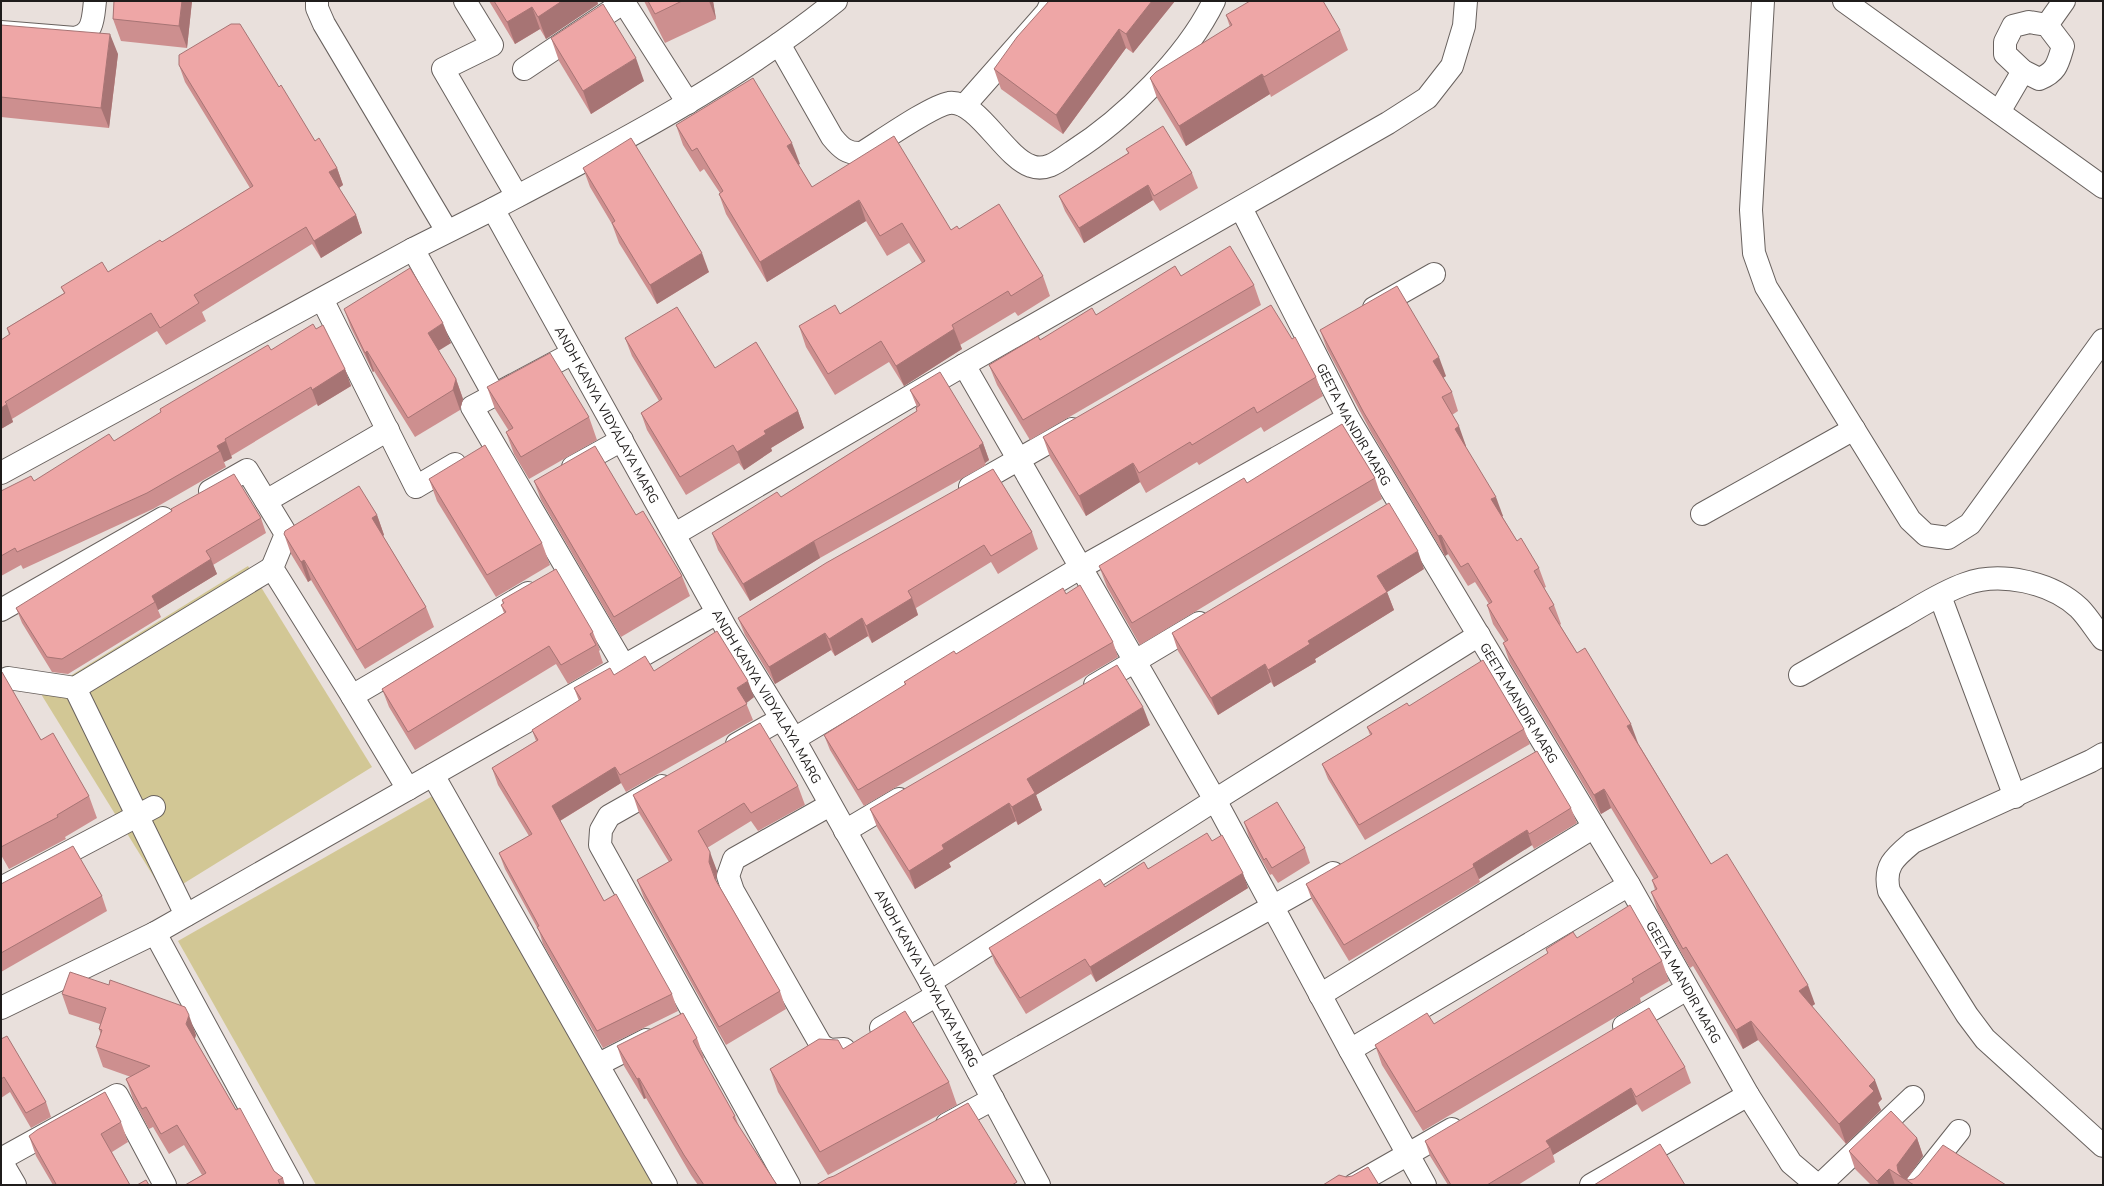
<svg xmlns="http://www.w3.org/2000/svg" width="2104" height="1186" font-family="'Nunito Sans',sans-serif">
	<rect width="100%" height="100%" fill="#e9e0dc"/>
	<g fill="#d2c795">
		<polygon points="248,566 372,767 165,895 41,694"/>
		<polygon points="436,794 656,1185 316,1185 178,941"/>
	</g>
	<g fill="none" stroke-linecap="round" stroke-linejoin="round">
		<defs>
			<g id="minor">
				<polyline points="317,1 317,8 324,24 447,231"/>
				<polyline points="465,1 492,45 443,69 517,196"/>
				<polyline points="623,1 688,103"/>
				<polyline points="1763,1 1751,210 1754,253 1766,287 1910,520 1926,535 1948,538 1970,524 2103,340"/>
				<polyline points="1844,1 2103,187"/>
				<path d="M 2029,22 L 2047,25 L 2063,46 C 2058,63 2057,72 2039,79 L 2023,71 L 2005,54 L 2005,42 L 2013,26 Z"/>
				<polyline points="2047,25 2064,1"/>
				<path d="M 1,32 L 75,38 C 94,34 93,17 95,1"/>
				<path d="M 779,44 L 832,137 C 841,148 847,154 862,153 C 880,142 931,106 949,103 C 977,99 1004,157 1031,166 C 1047,172 1060,160 1072,152 C 1124,119 1187,57 1214,1"/>
				<polyline points="524,69 624,2"/>
				<polyline points="964,106 1047,12 1052,1"/>
				<polyline points="1999,112 2023,71"/>
				<path id="s1" d="M 1241,208 L 1348,418 L 1629,885 L 1748,1095 L 1791,1163 L 1817,1185"/>
				<polyline points="413,249 494,395"/>
				<polyline points="322,299 416,487 455,464"/>
				<polyline points="1374,308 1434,274"/>
				<polyline points="573,353 472,407 624,666"/>
				<polyline points="964,365 1215,800 1350,1050 1425,1185"/>
				<polyline points="573,467 622,440"/>
				<polyline points="1,473 413,249 493,209"/>
				<polyline points="970,487 1072,429"/>
				<polyline points="210,491 247,470 286,534 272,568 352,696"/>
				<polyline points="266,501 388,430"/>
				<polyline points="1702,514 1854,429"/>
				<polyline points="675,534 964,365 1388,123 1427,98 1452,66 1464,26 1466,1"/>
				<polyline points="1940,596 2015,797"/>
				<polyline points="1,610 163,518"/>
				<path d="M 1800,675 C 1833,656 1867,637 1900,618 C 1921,606 1942,592 1965,584 C 2000,571 2051,582 2079,608 C 2088,617 2095,629 2103,639"/>
				<polyline points="1,681 8,678 75,688 272,568"/>
				<polyline points="1095,685 1199,623"/>
				<polyline points="75,688 186,915"/>
				<polyline points="794,739 1080,568 1348,418"/>
				<polyline points="737,744 781,719"/>
				<path d="M 2103,754 L 2091,761 L 1913,842 C 1895,857 1883,866 1889,891 L 1967,1015 L 1985,1039 L 2103,1146"/>
				<polyline points="433,775 666,1185"/>
				<polyline points="662,786 609,816 601,830 600,845 789,1185"/>
				<polyline points="408,789 352,696 528,593"/>
				<polyline points="830,805 734,859 728,876 733,891 821,1045 830,1050 844,1049"/>
				<polyline points="845,831 899,799"/>
				<polyline points="1,888 154,807"/>
				<polyline points="155,933 292,1185"/>
				<polyline points="930,982 1215,800 1479,635"/>
				<polyline points="1320,995 1594,827"/>
				<polyline points="1,1008 155,933 717,613"/>
				<polyline points="1624,1026 1687,989"/>
				<polyline points="881,1028 937,995"/>
				<polyline points="1350,1050 1629,885"/>
				<polyline points="599,1064 646,1040"/>
				<polyline points="978,1071 1333,873"/>
				<polyline points="947,1124 993,1099"/>
				<polyline points="1,1159 117,1095 165,1185"/>
				<polyline points="1,1161 15,1185"/>
				<polyline points="1354,1185 1452,1129"/>
				<polyline points="1591,1185 1748,1095"/>
				<polyline points="1820,1185 1913,1097"/>
				<polyline points="1916,1185 1959,1131"/>
			</g>
			<g id="tertiary">
				<path id="s2" d="M 836,1 C 732,85 611,147 493,209 L 727,630 L 794,739 L 930,982 L 1039,1185"/>
			</g>
		</defs>
		<use href="#minor" stroke="#68615e" stroke-width="24"/>
		<use href="#tertiary" stroke="#68615e" stroke-width="24"/>
		<use href="#minor" stroke="#fff" stroke-width="22"/>
		<use href="#tertiary" stroke="#fff" stroke-width="22"/>
	</g>
	<g fill="#cd8f8f">
		<polygon points="114,1 192,1 187,48 121,41 113,19"/>
		<polygon points="489,1 597,1 598,4 546,39 540,29 515,44"/>
		<polygon points="644,1 713,1 716,19 665,43"/>
		<polygon points="1049,1 1175,1 1133,53 1126,48 1063,134 1001,89 994,69"/>
		<polygon points="1226,15 1340,30 1348,50 1271,97 1270,94 1186,146 1157,98 1150,78 1230,27"/>
		<polygon points="1,25 118,54 109,128 1,117"/>
		<polygon points="551,38 644,81 591,114 559,61"/>
		<polygon points="179,65 279,87 315,141 337,168 343,185 339,188 356,215 362,233 321,258 312,244 202,312 206,321 166,345 157,331 12,419 13,422 1,429 1,340 9,335 7,328 64,293 61,287 108,272 162,242 250,188 185,82"/>
		<polygon points="676,125 800,164 798,164 812,187 951,230 959,229 1043,276 1050,296 1018,316 1015,312 960,345 962,349 904,386 889,362 835,395 806,347 799,326 840,314 922,263 909,243 887,256 866,221 767,282 726,214 719,194 720,193 704,169 700,172 683,145"/>
		<polygon points="1126,149 1192,173 1198,188 1160,211 1153,200 1084,243 1065,211 1059,196 1128,153"/>
		<polygon points="583,168 709,272 657,304 619,243 612,224 590,187"/>
		<polygon points="1181,276 1254,285 1261,305 1030,440 997,385 989,365 1040,340"/>
		<polygon points="344,309 451,343 438,350 456,379 463,399 460,410 415,437 374,371 373,372 351,328"/>
		<polygon points="316,329 345,369 351,386 318,406 317,404 231,456 232,458 224,462 226,467 153,509 23,569 21,565 1,576 1,491 34,481 114,441 161,412 160,409 271,350"/>
		<polygon points="1320,330 1446,376 1443,378 1452,392 1458,411 1452,415 1466,446 1465,446 1503,516 1502,516 1517,541 1539,568 1546,587 1544,588 1554,605 1561,624 1560,625 1577,653 1638,743 1711,864 1815,1004 1812,1006 1882,1099 1878,1103 1881,1110 1846,1144 1758,1040 1743,1049 1693,966 1690,968 1658,912 1651,892 1655,890 1652,880 1654,879 1611,808 1601,814 1510,663 1503,643 1505,642 1493,624 1487,605 1489,604 1475,582 1468,586 1448,554 1445,556 1371,432 1327,349"/>
		<polygon points="625,338 715,368 798,411 804,428 771,448 772,451 744,470 739,463 686,495 647,430 641,413 659,401 632,356"/>
		<polygon points="1292,339 1316,377 1323,396 1264,432 1261,427 1199,465 1197,462 1146,493 1140,482 1086,516 1050,457 1043,437"/>
		<polygon points="487,387 589,417 597,440 529,479 514,454 506,432 509,431 495,409"/>
		<polygon points="910,390 983,443 989,460 985,463 986,465 820,558 750,601 718,550 712,533 781,497 917,411 916,408 917,407"/>
		<polygon points="993,469 1032,532 1038,549 998,574 991,562 916,608 918,615 872,643 868,636 835,656 831,650 775,684 745,635 738,618"/>
		<polygon points="1375,478 1382,499 1140,645 1107,587 1099,566 1247,483"/>
		<polygon points="429,479 542,543 550,565 496,597 437,501"/>
		<polygon points="534,481 636,515 682,576 690,596 621,637 541,500"/>
		<polygon points="377,515 384,535 383,536 426,607 434,627 365,669 311,580 308,582 291,554 284,534"/>
		<polygon points="261,518 266,533 213,565 217,574 158,610 161,617 68,674 52,672 22,623 16,608"/>
		<polygon points="1424,569 1387,592 1394,610 1315,659 1316,662 1274,687 1271,682 1218,715 1178,651 1172,633"/>
		<polygon points="1066,594 1113,642 1118,657 864,806 830,750 824,735 905,685 904,682"/>
		<polygon points="502,600 593,632 600,650 599,651 603,663 568,684 556,664 415,750 389,707 382,689 504,613 501,605 503,604"/>
		<polygon points="654,671 754,697 746,703 753,720 626,792 621,783 560,821 604,901 672,994 678,1011 603,1048 543,944 539,931 505,869 499,853 529,836 498,785 492,768 536,741 532,730 579,701 574,688 614,675"/>
		<polygon points="1,672 41,740 89,796 97,818 65,837 66,839 9,869 1,855"/>
		<polygon points="1409,706 1524,729 1530,744 1365,840 1328,779 1322,764 1370,735 1367,727"/>
		<polygon points="1150,725 1036,795 1042,810 1018,825 1016,821 949,863 951,867 915,889 877,827 870,809"/>
		<polygon points="798,786 805,805 758,831 751,821 707,848 717,871 716,880 780,991 786,1009 726,1045 644,898 637,880 669,862 639,813 633,795"/>
		<polygon points="1571,808 1577,823 1534,849 1532,845 1479,879 1480,882 1349,961 1312,900 1306,884"/>
		<polygon points="1244,822 1305,848 1310,863 1278,883 1272,874 1270,875 1249,837"/>
		<polygon points="1212,841 1248,888 1096,982 1091,974 1026,1014 995,963 989,948 1105,887"/>
		<polygon points="1,884 102,896 107,911 1,972"/>
		<polygon points="1577,938 1662,961 1669,981 1640,998 1641,1002 1423,1131 1382,1065 1375,1045 1434,1024 1548,954 1546,949"/>
		<polygon points="62,994 196,1035 195,1039 236,1110 274,1171 283,1178 285,1185 185,1185 202,1175 184,1145 169,1154 153,1127 149,1129 133,1099 126,1079 131,1077 103,1067 96,1047 101,1035 99,1029 100,1024 69,1014"/>
		<polygon points="697,1038 704,1058 703,1059 735,1116 740,1129 777,1185 698,1185 691,1175 646,1098 644,1099 624,1066 617,1046"/>
		<polygon points="1,1039 46,1102 51,1117 31,1128 10,1092 1,1098"/>
		<polygon points="843,1049 949,1082 957,1105 828,1175 778,1092 770,1069"/>
		<polygon points="1685,1067 1691,1083 1642,1112 1637,1104 1553,1155 1555,1162 1518,1185 1448,1185 1430,1156 1425,1141"/>
		<polygon points="121,1122 128,1142 112,1152 130,1185 53,1185 36,1156 29,1136"/>
		<polygon points="1917,1138 1923,1156 1907,1179 1908,1180 2006,1185 1871,1185 1855,1169 1849,1151"/>
	</g>
	<g fill="#a77474">
		<polygon points="182,1 192,1 187,48 179,26"/>
		<polygon points="562,1 597,1 598,4 546,39 538,17"/>
		<polygon points="709,1 713,1 716,19"/>
		<polygon points="1152,1 1175,1 1133,53 1126,34"/>
		<polygon points="532,7 540,29 515,44 507,22"/>
		<polygon points="1119,29 1126,48 1063,134 1056,115"/>
		<polygon points="110,34 118,54 109,128 101,108"/>
		<polygon points="636,58 644,81 591,114 583,91"/>
		<polygon points="1262,74 1270,94 1186,146 1179,126"/>
		<polygon points="792,143 800,164 795,167 787,146"/>
		<polygon points="337,168 343,185 336,190 329,172"/>
		<polygon points="1148,185 1153,200 1084,243 1079,228"/>
		<polygon points="859,200 866,221 767,282 760,262"/>
		<polygon points="356,215 362,233 321,258 314,241"/>
		<polygon points="702,253 709,272 657,304 650,285"/>
		<polygon points="443,323 451,343 435,353 428,333"/>
		<polygon points="954,329 962,349 904,386 896,366"/>
		<polygon points="367,351 374,371 373,372 365,353"/>
		<polygon points="1439,357 1446,376 1440,380 1433,361"/>
		<polygon points="345,369 351,386 318,406 312,390"/>
		<polygon points="456,379 463,399 460,410 453,390"/>
		<polygon points="7,404 13,422 1,429 1,408"/>
		<polygon points="798,411 804,428 771,448 772,451 744,470 737,452 764,431"/>
		<polygon points="1459,426 1466,446 1461,448 1455,429"/>
		<polygon points="226,441 232,458 224,462 220,451 217,446"/>
		<polygon points="983,443 989,460 985,463 979,446"/>
		<polygon points="1133,463 1140,482 1086,516 1079,496"/>
		<polygon points="1496,497 1503,516 1498,519 1491,499"/>
		<polygon points="377,515 384,535 380,538 372,518"/>
		<polygon points="1441,535 1448,554 1445,556 1438,536"/>
		<polygon points="814,541 820,558 750,601 743,584"/>
		<polygon points="1418,551 1424,569 1384,594 1377,576"/>
		<polygon points="211,559 217,574 158,610 155,602 152,596"/>
		<polygon points="304,560 311,580 308,582 301,562"/>
		<polygon points="1387,592 1394,610 1315,659 1316,662 1274,687 1268,670 1308,641"/>
		<polygon points="912,598 918,615 872,643 866,626"/>
		<polygon points="862,618 868,636 835,656 829,639"/>
		<polygon points="825,633 831,650 775,684 769,667"/>
		<polygon points="1265,664 1271,682 1218,715 1211,698"/>
		<polygon points="748,681 754,697 744,705 737,688"/>
		<polygon points="1143,707 1150,725 1036,795 1042,810 1018,825 1012,807 1027,779"/>
		<polygon points="1631,724 1638,743 1634,745 1627,726"/>
		<polygon points="615,767 621,783 558,822 552,806"/>
		<polygon points="1604,789 1611,808 1601,814 1594,795"/>
		<polygon points="1009,803 1016,821 949,863 951,867 915,889 909,871 942,845"/>
		<polygon points="1527,830 1532,845 1479,879 1474,867 1473,864"/>
		<polygon points="710,852 717,871 716,880 709,862"/>
		<polygon points="1243,873 1248,888 1096,982 1090,967"/>
		<polygon points="1808,985 1815,1004 1806,1010 1799,991"/>
		<polygon points="189,1015 196,1035 193,1043 186,1024"/>
		<polygon points="1751,1021 1758,1040 1743,1049 1736,1030"/>
		<polygon points="639,1078 646,1098 644,1099 637,1079"/>
		<polygon points="1875,1080 1882,1099 1878,1103 1881,1110 1846,1144 1839,1124 1869,1086"/>
		<polygon points="1631,1088 1637,1104 1553,1155 1550,1147 1546,1141"/>
		<polygon points="1917,1138 1923,1156 1906,1180 1899,1176 1898,1171 1897,1165"/>
		<polygon points="1889,1169 1895,1185 1879,1185 1877,1181"/>
	</g>
	<g fill="#eea6a6" stroke="#a77474">
		<polygon points="114,1 182,1 179,26 113,19"/>
		<polygon points="494,1 562,1 538,17 532,7 507,22"/>
		<polygon points="648,1 682,1 655,14"/>
		<polygon points="1049,1 1152,1 1126,34 1119,29 1056,115 994,69 1017,37"/>
		<polygon points="1250,1 1323,1 1340,30 1264,77 1262,74 1179,126 1150,78 1156,72 1232,25 1226,15"/>
		<polygon points="603,4 636,58 583,91 551,38"/>
		<polygon points="231,24 240,24 279,87 281,85 315,141 319,138 337,168 329,172 356,215 314,241 306,227 194,295 199,303 160,328 151,313 5,402 7,404 1,408 1,340 10,334 7,328 65,293 61,287 102,262 108,272 160,240 162,242 253,186 179,65 179,55"/>
		<polygon points="1,25 110,34 101,108 1,97"/>
		<polygon points="753,78 792,143 787,146 812,187 894,136 951,230 957,226 959,229 999,204 1043,276 1011,296 1008,291 952,325 954,329 896,366 881,341 828,374 799,326 835,305 840,314 925,261 902,223 880,236 859,200 760,262 719,194 723,191 697,148 692,151 676,125"/>
		<polygon points="1163,126 1192,173 1154,196 1148,185 1079,228 1059,196 1129,153 1126,149"/>
		<polygon points="631,138 702,253 650,285 612,223 615,221 583,168"/>
		<polygon points="1230,246 1254,285 1023,420 989,365 1038,336 1040,340 1092,308 1096,315 1175,266 1181,276"/>
		<polygon points="410,268 443,323 428,333 456,379 453,390 408,418 367,351 365,353 344,309"/>
		<polygon points="1397,286 1439,357 1433,361 1452,392 1442,397 1459,426 1455,429 1496,497 1491,499 1517,541 1521,538 1539,568 1534,571 1554,605 1549,608 1577,653 1585,648 1631,724 1627,726 1711,864 1727,854 1808,985 1799,991 1875,1080 1869,1086 1874,1091 1839,1124 1751,1021 1736,1030 1686,947 1683,949 1651,892 1657,889 1652,880 1658,877 1604,789 1594,795 1503,643 1508,640 1487,605 1492,602 1468,563 1461,567 1441,535 1438,536 1364,413 1320,330"/>
		<polygon points="1271,305 1292,339 1295,337 1316,377 1257,413 1254,407 1192,445 1190,442 1139,473 1133,463 1079,496 1043,437"/>
		<polygon points="677,307 715,368 756,342 798,411 764,431 766,434 737,452 733,445 680,477 641,413 662,399 625,338"/>
		<polygon points="313,324 316,329 323,325 345,369 312,390 311,387 225,439 226,441 217,446 220,451 147,493 17,552 15,548 1,556 1,491 31,476 34,481 109,434 114,441 161,412 160,409 268,345 271,350"/>
		<polygon points="550,353 589,417 521,457 506,432 513,428 487,387"/>
		<polygon points="940,372 983,443 979,446 980,447 814,541 743,584 712,533 777,492 781,497 917,411 916,408 920,405 910,390"/>
		<polygon points="1342,424 1375,478 1132,623 1099,566 1244,478 1247,483"/>
		<polygon points="485,445 542,543 487,575 429,479"/>
		<polygon points="595,446 636,515 643,511 682,576 614,617 534,481"/>
		<polygon points="993,469 1032,532 991,556 984,545 908,591 912,598 866,626 862,618 829,639 825,633 769,667 738,618 826,563"/>
		<polygon points="234,474 261,518 206,551 211,559 152,596 155,602 62,659 47,657 16,608 172,511 171,509"/>
		<polygon points="359,486 377,515 372,518 426,607 357,650 304,560 301,562 284,534 285,531"/>
		<polygon points="1389,503 1418,551 1377,576 1387,592 1308,641 1310,644 1268,670 1265,664 1211,698 1172,633"/>
		<polygon points="556,569 593,632 590,634 596,645 561,665 549,646 408,732 382,689 506,612 501,605 504,603 502,600"/>
		<polygon points="1080,585 1113,642 858,790 824,735 906,684 904,682 954,651 956,654 1063,588 1066,594"/>
		<polygon points="717,631 748,681 737,688 747,704 620,775 615,767 552,806 604,901 616,894 672,994 597,1031 537,927 539,926 499,853 532,834 492,768 538,740 532,730 581,699 574,688 610,668 614,675 645,656 654,671"/>
		<polygon points="1483,660 1524,729 1359,825 1322,764 1372,734 1367,727 1407,703 1409,706"/>
		<polygon points="1117,665 1143,707 1027,779 1035,793 1012,807 1009,803 942,845 944,849 909,871 870,809"/>
		<polygon points="1,672 2,672 41,740 53,733 89,796 57,815 58,817 1,847"/>
		<polygon points="760,723 798,786 751,813 744,803 698,831 710,852 709,862 715,879 780,991 719,1027 637,880 672,860 633,795"/>
		<polygon points="1537,751 1571,808 1529,834 1527,830 1473,864 1474,867 1344,945 1306,884"/>
		<polygon points="1277,802 1305,848 1272,868 1266,858 1264,860 1244,822"/>
		<polygon points="1207,833 1212,841 1222,835 1243,873 1090,967 1085,959 1020,998 989,948 1100,879 1105,887 1144,862 1148,869"/>
		<polygon points="73,846 102,896 1,953 1,884"/>
		<polygon points="1630,905 1662,961 1632,979 1634,982 1416,1112 1375,1045 1427,1013 1434,1024 1548,953 1546,949 1573,932 1577,938"/>
		<polygon points="70,972 109,985 110,980 185,1007 189,1015 186,1024 236,1110 240,1108 274,1171 283,1178 278,1180 280,1185 185,1185 206,1173 177,1125 161,1134 146,1107 142,1109 126,1079 150,1066 96,1047 102,1030 99,1029 106,1008 62,994"/>
		<polygon points="1649,1008 1685,1067 1636,1097 1631,1088 1546,1141 1550,1147 1487,1185 1451,1185 1425,1141"/>
		<polygon points="905,1011 949,1082 820,1152 770,1069 819,1039 838,1040 843,1049"/>
		<polygon points="683,1013 697,1038 693,1041 735,1116 733,1117 777,1185 704,1185 684,1155 639,1078 637,1079 617,1046"/>
		<polygon points="7,1036 46,1102 26,1113 4,1077 1,1079 1,1039"/>
		<polygon points="105,1092 121,1122 101,1134 130,1185 53,1185 56,1184 29,1136 37,1130"/>
		<polygon points="968,1103 1017,1182 1012,1185 816,1185 828,1178 834,1176"/>
		<polygon points="1891,1111 1917,1138 1897,1165 1898,1171 1902,1177 1908,1180 1914,1179 1919,1175 1943,1145 2006,1185 1914,1185 1889,1169 1877,1181 1849,1151"/>
		<polygon points="1660,1144 1685,1185 1594,1185"/>
		<polygon points="1368,1167 1379,1185 1323,1185 1339,1175 1346,1177 1352,1176"/>
		<polygon points="146,1180 149,1185 137,1185"/>
	</g>
	<g text-anchor="middle" stroke-width="3" stroke-linejoin="round" paint-order="stroke">
		<g font-size="13" fill="#1f1c1b" stroke="#fff">
			<text dy="5" stroke="none"><textPath href="#s2" startOffset="637">ANDH KANYA VIDYALAYA MARG</textPath></text>
			<text dy="5" stroke="none"><textPath href="#s1" startOffset="244">GEETA MANDIR MARG</textPath></text>
			<text dy="5" stroke="none"><textPath href="#s2" startOffset="961">ANDH KANYA VIDYALAYA MARG</textPath></text>
			<text dy="5" stroke="none"><textPath href="#s1" startOffset="568">GEETA MANDIR MARG</textPath></text>
			<text dy="5" stroke="none"><textPath href="#s2" startOffset="1285">ANDH KANYA VIDYALAYA MARG</textPath></text>
			<text dy="5" stroke="none"><textPath href="#s1" startOffset="892">GEETA MANDIR MARG</textPath></text>
		</g>
	</g>
	<rect width="2104" height="1186" fill="none" stroke="#1f1c1b" stroke-width="4"/>
</svg>
